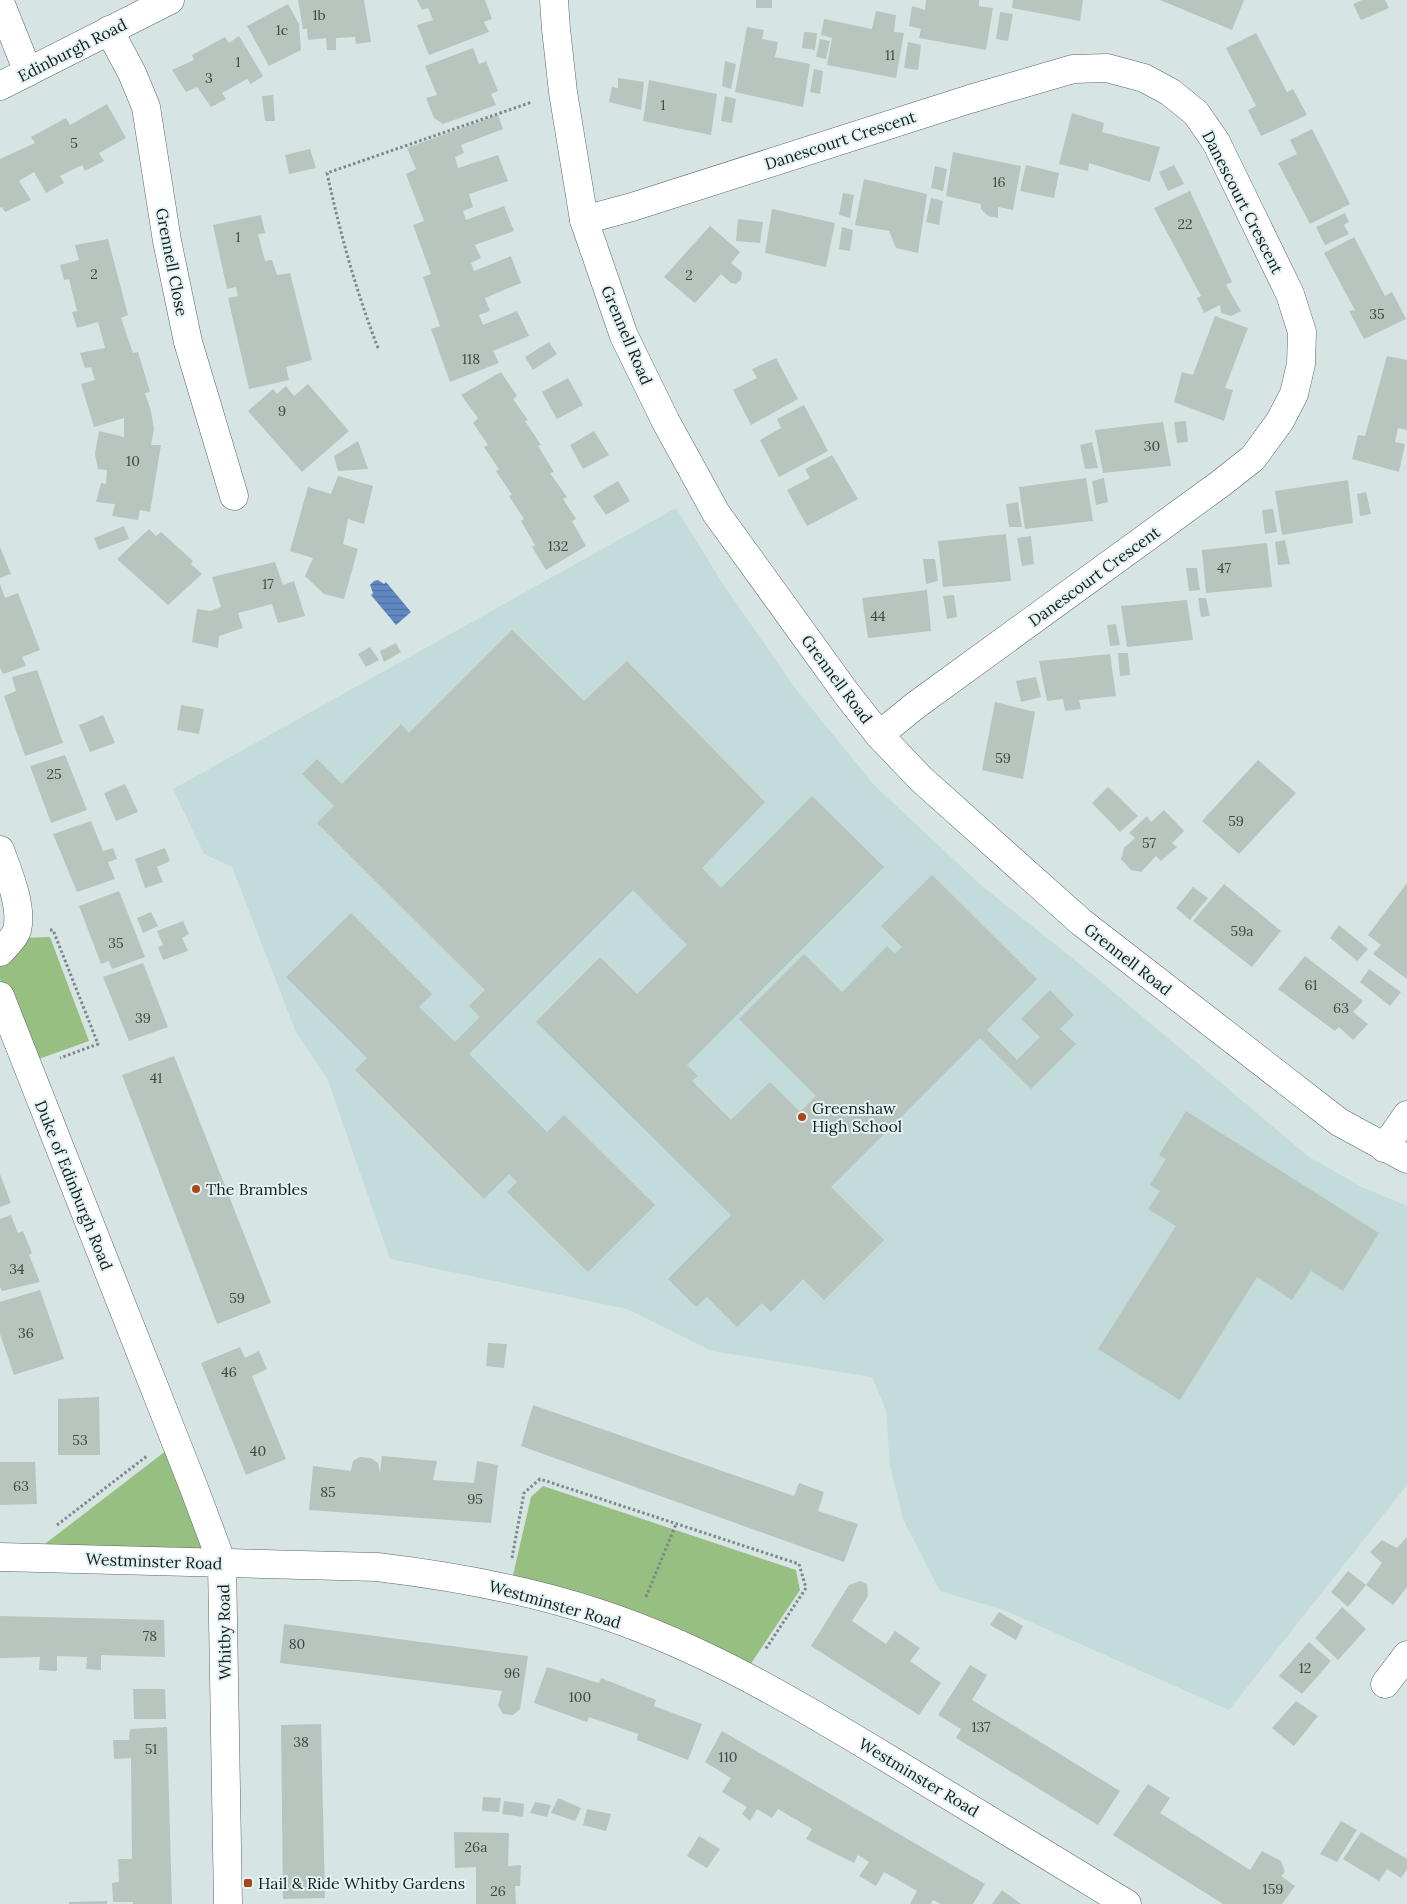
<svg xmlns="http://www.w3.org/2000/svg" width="1407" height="1904" font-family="Lora,serif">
	<defs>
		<pattern id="water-rules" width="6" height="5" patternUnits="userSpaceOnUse" patternTransform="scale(1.25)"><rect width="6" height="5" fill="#6088c3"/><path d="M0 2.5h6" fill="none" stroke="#4e6e9e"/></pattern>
	</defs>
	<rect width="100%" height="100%" fill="#d6e5e4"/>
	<polygon fill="#c3dbdb" points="676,508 721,581 795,688 874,785 982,886 1086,969 1309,1157 1362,1187 1407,1206 1407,1485 1229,1710 1006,1611 940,1591 903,1519 890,1466 886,1410 872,1377 712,1351 627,1309 390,1259 327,1078 295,1030 232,867 204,854 173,789"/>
	<g fill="#97bf81">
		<polygon points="50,937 89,1041 33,1061 0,979 0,960 22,938"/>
		<polygon points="171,1447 212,1554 37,1550"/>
		<polygon points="543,1486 796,1570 800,1590 746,1671 511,1584 531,1497"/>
	</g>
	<polygon fill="url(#water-rules)" points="378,580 384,584 386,582 411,612 396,625 371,595 373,593 370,585 374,581"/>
	<g fill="#b8c4be">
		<polygon points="298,0 364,0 371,42 356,44 355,37 336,38 336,50 327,50 326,38 308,40 307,29 303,29"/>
		<polygon points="417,0 485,0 492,19 484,22 489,32 429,55 417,25 433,20 428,8 422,10"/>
		<rect x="756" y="0" width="16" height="8"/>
		<polygon points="926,0 979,0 979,6 993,8 986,50 919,38 921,29 909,26 912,6 925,10"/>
		<polygon points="1013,0 1083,0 1080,21 1012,8"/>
		<polygon points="1160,0 1244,0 1232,30"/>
		<polygon points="1362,0 1385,0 1389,8 1361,20 1353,4"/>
		<polygon points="288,4 299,24 301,50 269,66 247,26"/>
		<polygon points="876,11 896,15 894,32 904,33 896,78 827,65 832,38 821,35 824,19 872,29"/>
		<polygon points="1000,12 1013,14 1008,41 996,39"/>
		<polygon points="747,27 764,30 762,39 778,42 775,57 810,64 803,107 735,92"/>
		<polygon points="804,32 817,33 815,50 802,48"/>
		<polygon points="1256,33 1287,92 1293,89 1307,115 1261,136 1248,110 1256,106 1226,48"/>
		<polygon points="239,36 263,76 251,84 247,79 222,93 226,99 211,107 197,87 186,92 172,70 194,60 192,55 225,37 229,43"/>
		<polygon points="820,39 830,41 826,59 816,57"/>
		<polygon points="908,42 921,45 918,70 904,68"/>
		<polygon points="473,48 479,64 486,61 498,91 491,94 496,105 443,124 434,118 426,98 437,95 425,66"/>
		<polygon points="725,61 736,64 731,89 722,86"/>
		<polygon points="814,69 823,71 820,94 810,92"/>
		<polygon points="618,78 644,82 641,110 609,102 612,87 618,88"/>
		<polygon points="649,80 717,94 711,135 643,121"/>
		<polygon points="273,95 275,121 265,121 262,96"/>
		<polygon points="725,96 736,99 732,123 721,121"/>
		<polygon points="107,104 126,138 99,153 104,161 85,171 82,165 60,176 64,183 46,193 34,172 19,181 31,200 5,212 2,207 0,208 0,159 35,143 31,137 66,118 70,125"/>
		<polygon points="1072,113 1104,123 1102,132 1160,147 1150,182 1089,163 1088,171 1059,164"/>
		<polygon points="498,115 503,129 461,145 464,153 455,157 458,168 498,155 508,181 469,194 473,207 463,211 466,220 504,206 514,231 475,245 481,258 471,263 474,271 511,256 521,283 485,298 490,311 479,315 483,325 517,311 529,336 493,351 499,363 450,382 431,329 440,326 423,277 431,274 413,225 424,221 406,174 416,169 407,148"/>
		<polygon points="1312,129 1350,204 1310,224 1278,163 1297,154 1290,140"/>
		<polygon points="310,149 316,168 289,174 285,155"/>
		<polygon points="953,152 1021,166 1013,210 998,207 998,218 988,216 981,209 981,204 946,196"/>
		<polygon points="1026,165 1059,173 1054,198 1020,191"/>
		<polygon points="1174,165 1184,184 1168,191 1159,172"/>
		<polygon points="935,166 947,169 943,191 931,188"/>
		<polygon points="864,179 927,194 918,253 896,248 889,231 855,225"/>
		<polygon points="1190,191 1232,282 1226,285 1241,311 1231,316 1221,313 1220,305 1204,313 1197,298 1201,296 1154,208"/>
		<polygon points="843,193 854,195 850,218 839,215"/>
		<polygon points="931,198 943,201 939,225 926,222"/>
		<polygon points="772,209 835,223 826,267 765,253"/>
		<polygon points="1345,213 1349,222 1344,225 1349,234 1325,245 1316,227"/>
		<polygon points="261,215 265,233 258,234 265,261 272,260 277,275 290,273 312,360 286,367 289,380 249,389 228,298 238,296 236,287 227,289 213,225"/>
		<polygon points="738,219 763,222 760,243 736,241"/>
		<polygon points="710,226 740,252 731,263 742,272 741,279 736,284 731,283 721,274 695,303 664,277"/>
		<polygon points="842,227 853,230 850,251 839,249"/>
		<polygon points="1354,237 1385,296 1392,292 1406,319 1364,339 1349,311 1355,310 1324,253"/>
		<polygon points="108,239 128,315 121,318 133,353 138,352 150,392 145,393 151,411 154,429 151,445 161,445 150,512 140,510 138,520 112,516 115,504 96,502 101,483 106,484 107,470 98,469 95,454 99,431 124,437 124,418 94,427 81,384 95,380 91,367 85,368 80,353 105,348 98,322 77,328 72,312 77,311 69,279 64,280 60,265 79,260 75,245"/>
		<polygon points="1215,316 1248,328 1225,388 1233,390 1224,421 1174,402 1182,372 1193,375"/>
		<polygon points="549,342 557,354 533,370 525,357"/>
		<polygon points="1387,356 1407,360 1407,430 1398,428 1395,442 1405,444 1399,472 1352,459 1358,435 1365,436"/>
		<polygon points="776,358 798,399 751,425 733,390 757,378 752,369"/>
		<polygon points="501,372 517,396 513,399 528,420 525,421 541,445 538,446 554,472 550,473 567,497 563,499 576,519 572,521 586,546 546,570 532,547 535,545 521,521 524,519 509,496 512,495 496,471 499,469 484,447 488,445 473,423 478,418 461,395"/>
		<polygon points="568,378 583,405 557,419 542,392"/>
		<polygon points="308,384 349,431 302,472 248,411 273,389 277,394 286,386 294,396"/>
		<polygon points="804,405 828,451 779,477 760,440 781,428 777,419"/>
		<polygon points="1186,421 1188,442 1177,443 1174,422"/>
		<polygon points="1163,422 1171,466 1103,473 1095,430"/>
		<polygon points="594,431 609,455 583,469 570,445"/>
		<polygon points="358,441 368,469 338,471 334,456"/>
		<polygon points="1092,442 1098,468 1085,469 1080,445"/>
		<polygon points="832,455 858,499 807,526 787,490 810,478 805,469"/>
		<polygon points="338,476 373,486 364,524 348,519 343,544 358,549 344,599 324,594 305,576 313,558 290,551 308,487 331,494"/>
		<polygon points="1086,478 1093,521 1025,529 1019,487"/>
		<polygon points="1104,478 1108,502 1096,505 1092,481"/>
		<polygon points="1348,480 1353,523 1282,535 1275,491"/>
		<polygon points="618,481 630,501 606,515 593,496"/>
		<polygon points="1366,492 1371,514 1360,516 1357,494"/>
		<polygon points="1018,502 1022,527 1009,527 1006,504"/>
		<polygon points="1273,509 1277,532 1265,534 1262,510"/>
		<polygon points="124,526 129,539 99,550 94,538"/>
		<polygon points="149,529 156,536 161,532 193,561 191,564 202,574 168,605 117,559"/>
		<polygon points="1006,534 1011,581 943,587 938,541"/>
		<polygon points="1031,536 1034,564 1022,566 1017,538"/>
		<polygon points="1285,540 1290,564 1278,565 1275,542"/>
		<polygon points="1267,543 1272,587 1206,593 1202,550"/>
		<polygon points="0,547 11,574 0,578"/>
		<polygon points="923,559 935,559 938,581 926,584"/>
		<polygon points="275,562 283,585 294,581 305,616 278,623 272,604 238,613 243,628 219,636 218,648 192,642 197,609 210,611 221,607 212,577"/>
		<polygon points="1186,568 1197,568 1200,590 1189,591"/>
		<polygon points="0,584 5,598 18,593 40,650 22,657 26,666 3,674 0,668"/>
		<polygon points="927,590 931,631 868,638 862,598"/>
		<polygon points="954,595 957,617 947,619 943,596"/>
		<polygon points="1198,598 1206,598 1210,616 1201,617"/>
		<polygon points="1187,600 1193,640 1127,647 1121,606"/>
		<polygon points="1116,624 1120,645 1110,646 1107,625"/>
		<polygon points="512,630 584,701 627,661 765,802 702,868 721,888 812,796 884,867 687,1065 698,1076 692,1081 731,1120 770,1082 800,1112 816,1096 739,1019 804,954 842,992 887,946 895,954 902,947 881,926 932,875 1037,979 987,1030 1017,1060 1040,1037 1021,1019 1050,990 1074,1015 1060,1029 1076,1044 1031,1089 980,1038 831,1187 884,1240 824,1300 803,1279 771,1312 762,1303 737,1327 707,1297 696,1307 668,1279 731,1215 536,1022 600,957 637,994 687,945 633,890 469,1054 547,1132 564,1115 655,1205 588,1272 507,1192 517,1182 509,1174 484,1199 355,1070 367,1058 286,977 351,913 432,994 419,1007 455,1042 480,1017 469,1006 485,990 317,823 334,806 302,774 317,759 342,784 401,724 409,733"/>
		<polygon points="396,643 401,652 384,662 380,651"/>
		<polygon points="370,647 379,660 366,667 358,654"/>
		<polygon points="1118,653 1128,653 1130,675 1120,676"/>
		<polygon points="1110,654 1116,696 1079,700 1081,709 1065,711 1063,699 1047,701 1039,661"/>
		<polygon points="37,670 63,743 25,756 4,696 16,691 12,677"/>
		<polygon points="1036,677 1041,697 1021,702 1016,681"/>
		<polygon points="995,702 1035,712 1023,779 982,770"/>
		<polygon points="181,705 204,709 199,734 177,730"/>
		<polygon points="103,715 115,743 90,752 79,725"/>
		<polygon points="65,755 87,810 51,823 30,766"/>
		<polygon points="1258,760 1296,793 1239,854 1202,821"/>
		<polygon points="125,784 138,812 116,821 104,793"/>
		<polygon points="1108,787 1138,816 1120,832 1092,803"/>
		<polygon points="1164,810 1184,831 1172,843 1177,847 1161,861 1156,856 1141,872 1131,870 1121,859 1124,848 1135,838 1129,833 1147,816 1151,822"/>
		<polygon points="91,821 103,851 113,848 117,859 108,862 115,879 77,892 53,834"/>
		<polygon points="165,848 170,861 157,867 163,882 145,888 135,859"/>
		<polygon points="1407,883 1407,979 1373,954 1381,945 1368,935"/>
		<polygon points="1224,884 1281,931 1252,967 1193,921"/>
		<polygon points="1193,887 1208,898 1190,920 1176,908"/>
		<polygon points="119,891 145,957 112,969 109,961 101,964 79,906"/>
		<polygon points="151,912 158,926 143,933 137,918"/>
		<polygon points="183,921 189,934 182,938 188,951 163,960 158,947 163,945 157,931"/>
		<polygon points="1339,925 1368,949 1357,961 1330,938"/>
		<polygon points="1305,956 1363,1001 1353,1012 1368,1024 1353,1040 1339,1027 1335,1031 1278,989"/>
		<polygon points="143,963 168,1027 129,1041 103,977"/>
		<polygon points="1369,969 1401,992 1390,1006 1360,982"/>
		<polygon points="174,1056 271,1303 217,1324 122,1075"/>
		<polygon points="1186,1111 1379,1233 1343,1291 1311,1271 1292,1300 1257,1277 1180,1400 1098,1349 1176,1226 1148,1209 1160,1191 1150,1185 1166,1159 1159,1155"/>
		<polygon points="0,1174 11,1203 0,1207"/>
		<polygon points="11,1215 18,1233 23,1231 32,1253 29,1255 40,1282 2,1291 0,1287 0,1219"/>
		<polygon points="40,1290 64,1359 14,1375 0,1334 0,1302"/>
		<polygon points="488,1343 507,1344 504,1368 486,1366"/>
		<polygon points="240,1347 245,1358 259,1351 267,1369 252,1376 286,1459 246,1475 201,1363"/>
		<polygon points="99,1397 100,1455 58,1455 58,1399"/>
		<polygon points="533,1405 794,1496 799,1483 824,1492 818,1511 858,1524 844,1562 521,1446"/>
		<polygon points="382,1456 437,1461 433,1480 474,1483 477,1461 498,1465 491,1523 309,1510 313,1466 351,1471 353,1461 360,1457 371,1458 378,1463 380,1473"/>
		<polygon points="0,1462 35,1462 37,1504 0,1505"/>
		<polygon points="1407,1537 1407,1587 1393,1605 1366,1585 1382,1563 1370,1552 1382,1540 1397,1548"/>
		<polygon points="1348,1571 1366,1585 1348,1607 1331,1592"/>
		<polygon points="860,1581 867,1584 868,1596 852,1621 886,1644 895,1631 920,1648 910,1661 941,1683 919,1715 811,1646 849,1585"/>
		<polygon points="1342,1607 1366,1629 1338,1660 1315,1638"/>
		<polygon points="999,1612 1023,1626 1016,1640 990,1625"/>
		<polygon points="0,1616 164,1620 165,1657 101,1655 101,1670 86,1669 87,1657 57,1656 57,1671 39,1670 40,1657 0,1658"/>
		<polygon points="284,1624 528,1656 520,1709 513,1715 503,1714 498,1705 502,1691 280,1663"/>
		<polygon points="1309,1642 1331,1661 1302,1694 1279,1676"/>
		<polygon points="970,1665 987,1675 972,1700 1120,1791 1098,1825 956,1738 961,1729 938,1715"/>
		<polygon points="547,1667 599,1683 601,1678 656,1700 654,1706 702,1724 688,1760 637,1740 638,1734 589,1717 587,1722 534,1703"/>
		<polygon points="133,1689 165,1689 166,1719 134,1719"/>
		<polygon points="1296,1701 1318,1716 1294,1746 1272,1728"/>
		<polygon points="321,1724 325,1898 283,1899 281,1725"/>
		<polygon points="167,1727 172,1904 133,1904 133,1902 113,1902 112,1883 119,1882 118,1859 132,1859 131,1758 114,1759 113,1740 129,1740 130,1729"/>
		<polygon points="722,1731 985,1884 973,1904 941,1904 933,1900 931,1904 910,1904 917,1891 884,1872 876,1886 859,1876 869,1862 858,1855 854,1863 806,1839 812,1829 778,1809 772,1818 757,1809 750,1821 742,1814 747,1807 722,1792 731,1778 705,1762"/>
		<polygon points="1148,1784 1170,1798 1160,1813 1250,1870 1262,1851 1281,1861 1285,1872 1281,1876 1295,1886 1282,1904 1223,1904 1113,1835"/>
		<polygon points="483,1797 501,1798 499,1812 482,1811"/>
		<polygon points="558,1798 581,1808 575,1821 551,1813"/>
		<polygon points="504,1801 524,1804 523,1817 502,1814"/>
		<polygon points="535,1802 551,1805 547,1817 530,1813"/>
		<polygon points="587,1809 611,1814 606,1831 583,1825"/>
		<polygon points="1341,1821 1357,1830 1337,1862 1320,1854"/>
		<polygon points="454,1832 509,1833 508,1866 521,1865 520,1886 515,1886 516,1904 476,1904 476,1867 455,1868"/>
		<polygon points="1361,1832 1407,1859 1407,1869 1401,1878 1387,1869 1379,1881 1343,1859"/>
		<polygon points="699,1836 720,1849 707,1868 687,1856"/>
		<polygon points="1002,1890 1021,1904 992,1904"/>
		<polygon points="107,1901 107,1904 69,1904 69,1902"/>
	</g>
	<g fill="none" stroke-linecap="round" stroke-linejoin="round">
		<defs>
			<g id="minor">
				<polyline points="554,0 556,29 563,92 584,220 624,336 666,422 716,513 846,693 879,735 921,779 1081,922 1339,1122 1407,1159"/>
				<polyline points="0,2 28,72"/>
				<polyline points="109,30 132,73 146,107 167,241 188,342 234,496"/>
				<polyline points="0,86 170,0"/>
				<polyline points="584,220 632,207 970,99 1073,69 1107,68 1144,78 1170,92 1196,113 1216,142 1290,294 1302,332 1301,364 1294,394 1280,421 1253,458 1220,484 916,705 879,735"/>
				<path d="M 0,850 C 8,872 23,907 17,930 C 15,937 5,947 0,952"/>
				<polyline points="0,996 194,1488 222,1563 228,1904"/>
				<polyline points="1384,1148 1407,1115"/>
				<path d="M 0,1557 L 377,1567 C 452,1576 526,1589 598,1613 C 703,1647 798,1704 892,1761 C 970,1809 1049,1856 1127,1904"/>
				<polyline points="1385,1684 1407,1655"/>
			</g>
		</defs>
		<use href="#minor" stroke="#596665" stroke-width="29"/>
		<g stroke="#7e8888" stroke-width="3" stroke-dasharray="2.5 2.5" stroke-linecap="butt">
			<path d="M 378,348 C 356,291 340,233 327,173 L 532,102"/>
			<polyline points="50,930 53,930 98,1044 60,1058"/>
			<polyline points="57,1525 147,1456"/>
			<polyline points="512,1558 524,1493 540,1479 799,1564 806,1588 765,1650"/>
			<polyline points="646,1597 676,1524"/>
		</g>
		<use href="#minor" stroke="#fff" stroke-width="28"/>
	</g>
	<g fill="#ab4717" stroke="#e3f2f2" stroke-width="2">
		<circle cx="802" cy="1117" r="5"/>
		<circle cx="196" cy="1189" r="5"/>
		<rect x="243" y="1878" width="10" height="10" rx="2.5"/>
	</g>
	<g text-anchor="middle" stroke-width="4" stroke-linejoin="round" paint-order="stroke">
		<g font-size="14" fill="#3f4644">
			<text x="319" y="20">1b</text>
			<text x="282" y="35">1c</text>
			<text x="890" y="60">11</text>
			<text x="238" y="67">1</text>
			<text x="209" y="83">3</text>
			<text x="663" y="110">1</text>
			<text x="74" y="148">5</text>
			<text x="999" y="187">16</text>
			<text x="1185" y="229">22</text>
			<text x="238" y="242">1</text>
			<text x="94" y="279">2</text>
			<text x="689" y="280">2</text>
			<text x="1377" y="319">35</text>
			<text x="471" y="364">118</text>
			<text x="282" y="416">9</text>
			<text x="1152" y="451">30</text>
			<text x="133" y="466">10</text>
			<text x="558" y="551">132</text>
			<text x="1224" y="573">47</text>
			<text x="268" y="589">17</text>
			<text x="878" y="621">44</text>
			<text x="1003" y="763">59</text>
			<text x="54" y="779">25</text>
			<text x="1236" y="826">59</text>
			<text x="1149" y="848">57</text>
			<text x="1242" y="936">59a</text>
			<text x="116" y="948">35</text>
			<text x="1311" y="990">61</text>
			<text x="1341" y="1013">63</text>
			<text x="143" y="1023">39</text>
			<text x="156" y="1083">41</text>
			<text x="17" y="1274">34</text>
			<text x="237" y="1303">59</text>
			<text x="26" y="1338">36</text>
			<text x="229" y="1377">46</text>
			<text x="80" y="1445">53</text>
			<text x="258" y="1456">40</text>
			<text x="21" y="1491">63</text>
			<text x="328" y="1497">85</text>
			<text x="475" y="1504">95</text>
			<text x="150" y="1641">78</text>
			<text x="297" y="1649">80</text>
			<text x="1305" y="1673">12</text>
			<text x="512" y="1678">96</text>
			<text x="580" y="1702">100</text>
			<text x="981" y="1732">137</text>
			<text x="301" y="1747">38</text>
			<text x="151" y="1754">51</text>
			<text x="728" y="1762">110</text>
			<text x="476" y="1852">26a</text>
			<text x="1273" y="1894">159</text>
			<text x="498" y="1896">26</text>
		</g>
		<g font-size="16" fill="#171c1c" stroke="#e3f2f2">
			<text transform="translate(72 50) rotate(-27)" y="6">Edinburgh Road</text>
			<text transform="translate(840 140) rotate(-18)" y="6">Danescourt Crescent</text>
			<text transform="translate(1243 202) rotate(63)" y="6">Danescourt Crescent</text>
			<text transform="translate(172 262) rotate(79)" y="6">Grennell Close</text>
			<text transform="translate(627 335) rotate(67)" y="6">Grennell Road</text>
			<text transform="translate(1094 576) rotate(-36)" y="6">Danescourt Crescent</text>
			<text transform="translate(837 679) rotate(53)" y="6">Grennell Road</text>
			<text transform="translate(1128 959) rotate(38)" y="6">Grennell Road</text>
			<text transform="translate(74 1185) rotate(68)" y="6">Duke of Edinburgh Road</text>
			<text transform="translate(154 1561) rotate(2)" y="6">Westminster Road</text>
			<text transform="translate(555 1604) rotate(16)" y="6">Westminster Road</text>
			<text transform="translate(224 1632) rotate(-91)" y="6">Whitby Road</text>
			<text transform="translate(919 1777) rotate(31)" y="6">Westminster Road</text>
		</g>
		<g font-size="16" fill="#171c1c" stroke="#e3f2f2" text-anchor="start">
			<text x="812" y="1114">Greenshaw<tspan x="812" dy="18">High School</tspan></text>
			<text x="206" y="1195">The Brambles</text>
			<text x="258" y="1889">Hail &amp; Ride Whitby Gardens</text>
		</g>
	</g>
</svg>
